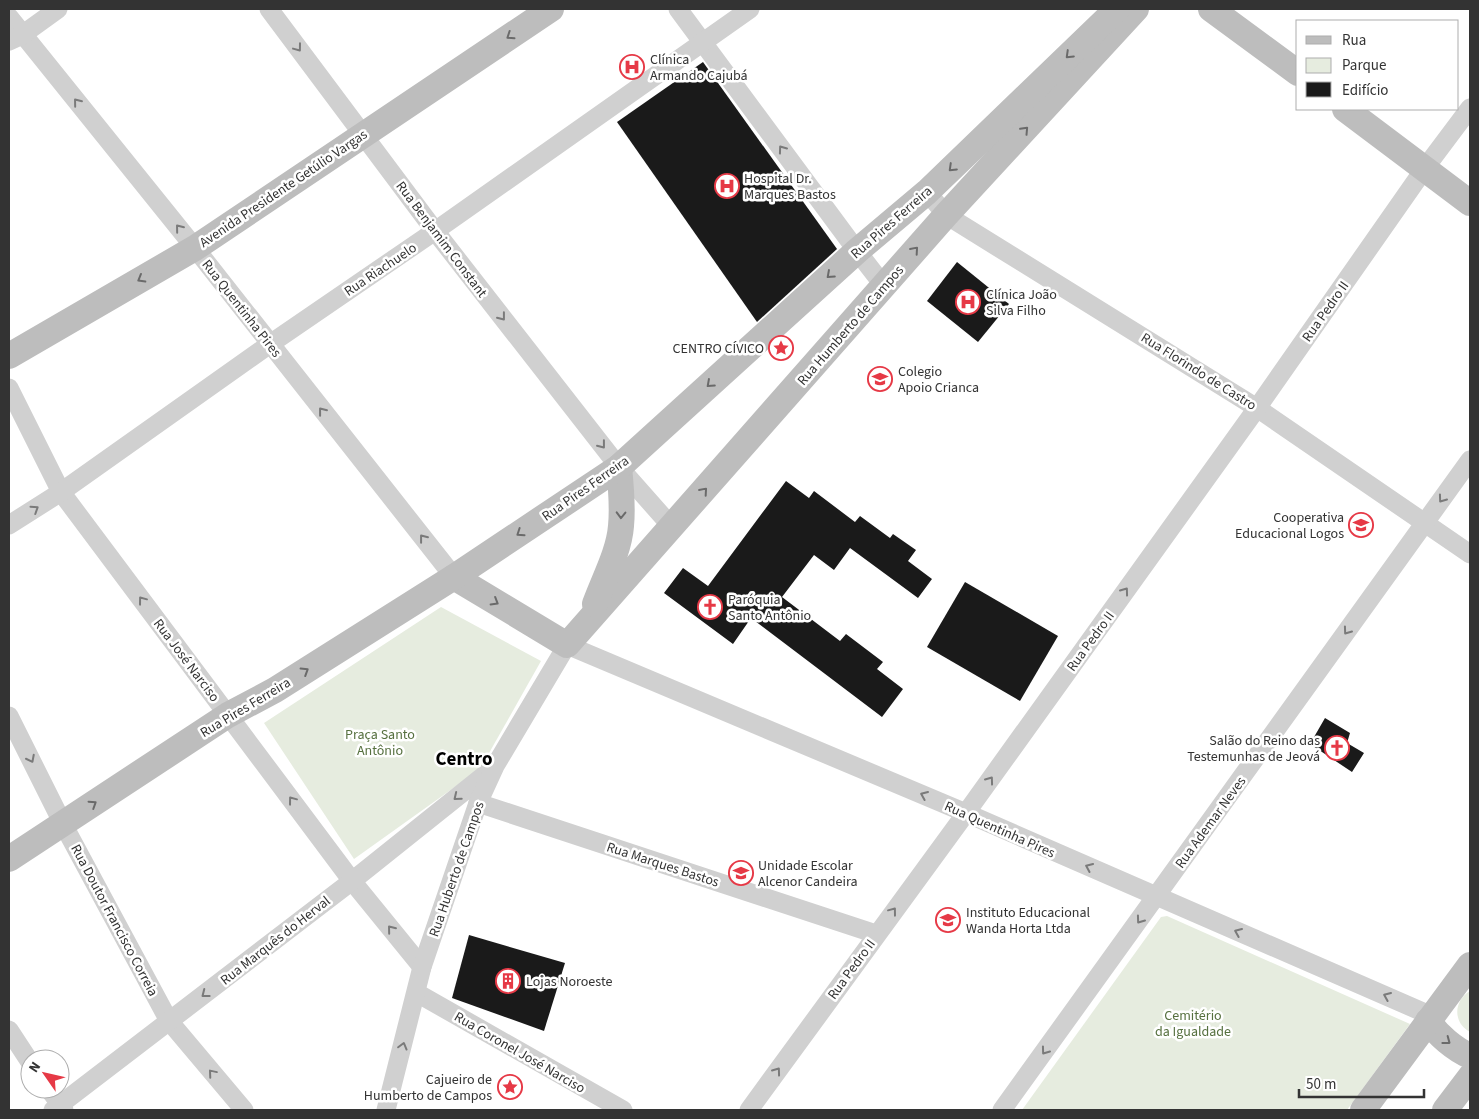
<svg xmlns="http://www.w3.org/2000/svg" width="1479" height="1119" font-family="'Source Sans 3',sans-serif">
	<rect width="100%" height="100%" fill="#fff"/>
	<g fill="#e6ecdf">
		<polygon points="441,607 541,661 480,769 354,859 264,723"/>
		<polygon points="1167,916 1410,1024 1347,1110 1022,1110 1161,917"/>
		<path d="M 1470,991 L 1470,1032 C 1453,1023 1453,1001 1470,991 Z"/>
	</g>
	<g fill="#1a1a1a">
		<polygon points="703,62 837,249 757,322 617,122"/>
		<polygon points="957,262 1009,304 978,342 927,301"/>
		<polygon points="786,481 809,498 814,491 855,522 860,516 890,538 893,534 916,550 908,561 932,579 918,598 850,548 834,570 814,555 782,597 840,641 846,634 883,662 877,669 903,689 882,717 751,618 733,644 664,593 683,568 708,586"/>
		<polygon points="965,582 1058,636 1020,701 927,647"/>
		<polygon points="1325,718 1350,733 1347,743 1364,753 1352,772 1310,744"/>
		<polygon points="469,935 565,963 544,1031 452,998"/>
	</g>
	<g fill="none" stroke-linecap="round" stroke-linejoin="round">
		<g stroke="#d0d0d0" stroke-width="19">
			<polyline points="269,9 435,231 619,467 672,527"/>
			<polyline points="678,9 857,251 884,286"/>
			<polyline points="9,17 195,248 454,577"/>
			<polyline points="9,41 22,35 58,9"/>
			<polyline points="927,192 946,215 1257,408 1470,554"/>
			<polyline points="9,388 61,492 352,881 422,967"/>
			<polyline points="9,525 61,492 270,344 435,231 750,9"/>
			<polyline points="9,716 63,824 169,1021 244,1110"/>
			<polyline points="478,803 876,934"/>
			<polyline points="417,993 623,1110"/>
			<polyline points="9,1030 30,1062"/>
			<polyline points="49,1089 64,1110"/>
			<polyline points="53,1110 352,881 492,769"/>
			<polyline points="386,1110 422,967 478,803 495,766 567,645 966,813 1432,1016"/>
			<polyline points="749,1110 966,813 1257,408 1425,168 1470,108"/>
			<polyline points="1002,1110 1470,460"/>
		</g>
		<g stroke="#bdbdbd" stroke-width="26">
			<polyline points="1211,9 1298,73"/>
			<polyline points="1345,109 1470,203"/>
			<polyline points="9,356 195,248 551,9"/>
			<polyline points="454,577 567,645 946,215 1136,9"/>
			<path d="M 595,604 C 604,579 619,552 621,526 C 623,506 621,486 619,467"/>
			<polyline points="9,859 228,715 275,690 454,577 619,467 857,251 927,192 1117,9"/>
			<path d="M 1428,1021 C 1438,1035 1454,1049 1470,1056"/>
			<polyline points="1363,1110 1470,965"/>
			<polyline points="1445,1110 1470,1077"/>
		</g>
	</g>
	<defs><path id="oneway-chevron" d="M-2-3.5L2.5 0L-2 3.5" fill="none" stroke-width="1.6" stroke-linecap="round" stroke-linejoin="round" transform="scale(1.25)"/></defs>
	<g stroke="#6a6a6a">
		<use href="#oneway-chevron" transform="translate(510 36) rotate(146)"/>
		<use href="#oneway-chevron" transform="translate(1069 55) rotate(136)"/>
		<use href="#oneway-chevron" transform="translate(1025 130) rotate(-47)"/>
		<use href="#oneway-chevron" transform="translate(952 168) rotate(136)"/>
		<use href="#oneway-chevron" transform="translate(915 250) rotate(-49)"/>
		<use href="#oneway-chevron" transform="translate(830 275) rotate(138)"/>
		<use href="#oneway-chevron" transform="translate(141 279) rotate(150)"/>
		<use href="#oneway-chevron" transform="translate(710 384) rotate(138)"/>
		<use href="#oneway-chevron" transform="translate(704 491) rotate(-49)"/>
		<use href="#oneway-chevron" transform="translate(621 515) rotate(91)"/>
		<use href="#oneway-chevron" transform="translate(520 533) rotate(146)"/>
		<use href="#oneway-chevron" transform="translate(495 602) rotate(31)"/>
		<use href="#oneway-chevron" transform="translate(305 671) rotate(-32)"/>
		<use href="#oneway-chevron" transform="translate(93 804) rotate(-33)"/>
		<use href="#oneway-chevron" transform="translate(1447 1041) rotate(37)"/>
	</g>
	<g stroke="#7a7a7a">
		<use href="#oneway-chevron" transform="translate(298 48) rotate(53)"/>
		<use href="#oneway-chevron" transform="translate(77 102) rotate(-129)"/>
		<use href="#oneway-chevron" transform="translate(782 149) rotate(-126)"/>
		<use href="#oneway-chevron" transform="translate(179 228) rotate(-129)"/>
		<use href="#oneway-chevron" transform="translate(502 317) rotate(52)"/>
		<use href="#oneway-chevron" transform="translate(322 411) rotate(-128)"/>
		<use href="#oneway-chevron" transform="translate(602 445) rotate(52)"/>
		<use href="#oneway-chevron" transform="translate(1442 499) rotate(126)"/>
		<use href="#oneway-chevron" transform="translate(35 509) rotate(-33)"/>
		<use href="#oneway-chevron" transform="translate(423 538) rotate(-128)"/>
		<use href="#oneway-chevron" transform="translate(1125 591) rotate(-54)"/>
		<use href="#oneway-chevron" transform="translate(142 600) rotate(-127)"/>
		<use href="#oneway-chevron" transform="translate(1347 631) rotate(126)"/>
		<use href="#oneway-chevron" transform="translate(31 759) rotate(63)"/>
		<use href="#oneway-chevron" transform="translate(990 780) rotate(-54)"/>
		<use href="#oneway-chevron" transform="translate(924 795) rotate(-157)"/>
		<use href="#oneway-chevron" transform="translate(457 797) rotate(141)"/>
		<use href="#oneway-chevron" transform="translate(292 800) rotate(-127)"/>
		<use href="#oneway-chevron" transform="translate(1089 867) rotate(-156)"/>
		<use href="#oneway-chevron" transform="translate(893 911) rotate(-53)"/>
		<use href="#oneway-chevron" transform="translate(1140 920) rotate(126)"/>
		<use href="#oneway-chevron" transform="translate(391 929) rotate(-129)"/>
		<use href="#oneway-chevron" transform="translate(1238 932) rotate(-157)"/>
		<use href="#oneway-chevron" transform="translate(205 994) rotate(142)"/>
		<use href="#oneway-chevron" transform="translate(1387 996) rotate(-157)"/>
		<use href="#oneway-chevron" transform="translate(403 1046) rotate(-75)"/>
		<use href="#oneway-chevron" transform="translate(1045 1051) rotate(126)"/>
		<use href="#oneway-chevron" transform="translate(777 1071) rotate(-54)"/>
		<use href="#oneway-chevron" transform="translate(212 1073) rotate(-130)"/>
	</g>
	<defs>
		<symbol id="hospital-ring" viewBox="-11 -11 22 22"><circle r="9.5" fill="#fff" stroke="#e63946" stroke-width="1.5"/><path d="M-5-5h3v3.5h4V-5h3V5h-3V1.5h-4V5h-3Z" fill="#e63946"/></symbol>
		<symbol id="sight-ring" viewBox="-11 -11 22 22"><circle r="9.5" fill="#fff" stroke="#e63946" stroke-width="1.5"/><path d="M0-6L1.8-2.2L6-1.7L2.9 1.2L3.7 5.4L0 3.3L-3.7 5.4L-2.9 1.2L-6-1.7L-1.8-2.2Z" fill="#e63946"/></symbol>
		<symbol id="school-ring" viewBox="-11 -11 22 22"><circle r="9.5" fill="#fff" stroke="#e63946" stroke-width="1.5"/><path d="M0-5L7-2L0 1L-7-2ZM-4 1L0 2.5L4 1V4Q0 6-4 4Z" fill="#e63946"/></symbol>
		<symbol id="church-ring" viewBox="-11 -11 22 22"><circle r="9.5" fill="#fff" stroke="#e63946" stroke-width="1.5"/><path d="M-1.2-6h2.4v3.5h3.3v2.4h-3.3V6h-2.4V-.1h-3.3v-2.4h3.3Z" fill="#e63946"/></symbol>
		<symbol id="building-ring" viewBox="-11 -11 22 22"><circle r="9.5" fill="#fff" stroke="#e63946" stroke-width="1.5"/><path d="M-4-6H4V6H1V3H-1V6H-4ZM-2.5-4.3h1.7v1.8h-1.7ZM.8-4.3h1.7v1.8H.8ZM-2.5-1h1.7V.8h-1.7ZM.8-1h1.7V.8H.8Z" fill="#e63946"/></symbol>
	</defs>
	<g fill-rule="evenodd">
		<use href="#hospital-ring" x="618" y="53" width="28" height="28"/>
		<use href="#hospital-ring" x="713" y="172" width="28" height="28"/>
		<use href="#hospital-ring" x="954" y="288" width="28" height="28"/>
		<use href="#sight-ring" x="767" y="334" width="28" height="28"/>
		<use href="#school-ring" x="866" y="365" width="28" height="28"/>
		<use href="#school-ring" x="1347" y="511" width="28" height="28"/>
		<use href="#church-ring" x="696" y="593" width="28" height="28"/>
		<use href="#church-ring" x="1323" y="734" width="28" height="28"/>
		<use href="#school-ring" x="727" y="859" width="28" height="28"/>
		<use href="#school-ring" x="934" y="906" width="28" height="28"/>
		<use href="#building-ring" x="494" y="967" width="28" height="28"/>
		<use href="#sight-ring" x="496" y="1073" width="28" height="28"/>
	</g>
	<g text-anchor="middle" stroke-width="5" stroke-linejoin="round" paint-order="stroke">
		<g font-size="14" fill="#333" stroke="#fff" text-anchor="start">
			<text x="650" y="64">Clínica<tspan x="650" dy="16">Armando Cajubá</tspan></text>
			<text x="744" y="183">Hospital Dr.<tspan x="744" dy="16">Marques Bastos</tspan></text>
			<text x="986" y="299">Clínica João<tspan x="986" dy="16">Silva Filho</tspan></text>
			<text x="764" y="353" text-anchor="end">CENTRO CÍVICO</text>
			<text x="898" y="376">Colegio<tspan x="898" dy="16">Apoio Crianca</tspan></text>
			<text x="1344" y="522" text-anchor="end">Cooperativa<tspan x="1344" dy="16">Educacional Logos</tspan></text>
			<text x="728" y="604">Paróquia<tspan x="728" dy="16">Santo Antônio</tspan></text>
			<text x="1320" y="745" text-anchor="end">Salão do Reino das<tspan x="1320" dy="16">Testemunhas de Jeová</tspan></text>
			<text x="758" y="870">Unidade Escolar<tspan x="758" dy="16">Alcenor Candeira</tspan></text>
			<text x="966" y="917">Instituto Educacional<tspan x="966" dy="16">Wanda Horta Ltda</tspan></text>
			<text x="526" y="986">Lojas Noroeste</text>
			<text x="492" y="1084" text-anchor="end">Cajueiro de<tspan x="492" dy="16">Humberto de Campos</tspan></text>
		</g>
		<g font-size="14" fill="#333" stroke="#fff">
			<text transform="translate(283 188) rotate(-34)" y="5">Avenida Presidente Getúlio Vargas</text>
			<text transform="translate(891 222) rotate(-41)" y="5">Rua Pires Ferreira</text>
			<text transform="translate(442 239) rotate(53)" y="5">Rua Benjamim Constant</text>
			<text transform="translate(380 269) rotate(-34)" y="5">Rua Riachuelo</text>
			<text transform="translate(242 308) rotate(52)" y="5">Rua Quentinha Pires</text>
			<text transform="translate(1325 311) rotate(-55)" y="5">Rua Pedro II</text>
			<text transform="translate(850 325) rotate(-49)" y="5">Rua Humberto de Campos</text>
			<text transform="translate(1199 371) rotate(32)" y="5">Rua Florindo de Castro</text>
			<text transform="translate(585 488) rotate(-35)" y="5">Rua Pires Ferreira</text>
			<text transform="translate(1090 641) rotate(-54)" y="5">Rua Pedro II</text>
			<text transform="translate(187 660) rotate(53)" y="5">Rua José Narciso</text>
			<text transform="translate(245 707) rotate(-31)" y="5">Rua Pires Ferreira</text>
			<text transform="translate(1210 822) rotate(-54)" y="5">Rua Ademar Neves</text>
			<text transform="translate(1000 829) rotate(24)" y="5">Rua Quentinha Pires</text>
			<text transform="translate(663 864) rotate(18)" y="5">Rua Marques Bastos</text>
			<text transform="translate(456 869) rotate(-71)" y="5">Rua Huberto de Campos</text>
			<text transform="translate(115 920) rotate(62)" y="5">Rua Doutor Francisco Correia</text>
			<text transform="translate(275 940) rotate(-38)" y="5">Rua Marquês do Herval</text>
			<text transform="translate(851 969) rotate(-54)" y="5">Rua Pedro II</text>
			<text transform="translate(520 1052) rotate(30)" y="5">Rua Coronel José Narciso</text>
		</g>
		<g font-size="14" fill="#56703f" stroke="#fff">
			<text x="380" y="739">Praça Santo<tspan x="380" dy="16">Antônio</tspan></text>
			<text x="1193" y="1020">Cemitério<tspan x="1193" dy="16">da Igualdade</tspan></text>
		</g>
		<g font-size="19" font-weight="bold" fill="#000" stroke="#fff">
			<text x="464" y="765">Centro</text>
		</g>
	</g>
	<rect width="1479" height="1119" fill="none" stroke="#333333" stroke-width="20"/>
	<rect x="1296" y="20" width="162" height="90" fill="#ffffff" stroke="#adadad"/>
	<rect x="1306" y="36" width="25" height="8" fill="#bdbdbd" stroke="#adadad"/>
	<text x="1342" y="45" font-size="15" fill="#333333">Rua</text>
	<rect x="1306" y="58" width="25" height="15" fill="#e6ecdf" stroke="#adadad"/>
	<text x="1342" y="70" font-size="15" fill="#333333">Parque</text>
	<rect x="1306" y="82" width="25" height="15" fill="#1a1a1a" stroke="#adadad"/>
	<text x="1342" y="95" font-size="15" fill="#333333">Edifício</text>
	<g transform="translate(45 1074) rotate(304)"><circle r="24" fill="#ffffff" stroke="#adadad"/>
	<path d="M0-4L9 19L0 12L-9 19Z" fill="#e63946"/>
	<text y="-8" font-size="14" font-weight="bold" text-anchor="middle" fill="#333333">N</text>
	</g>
	<path d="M1299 1089v8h125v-8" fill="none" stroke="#333333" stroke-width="2.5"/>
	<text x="1306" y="1089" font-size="15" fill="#333333" stroke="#ffffff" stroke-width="4" paint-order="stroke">50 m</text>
</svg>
